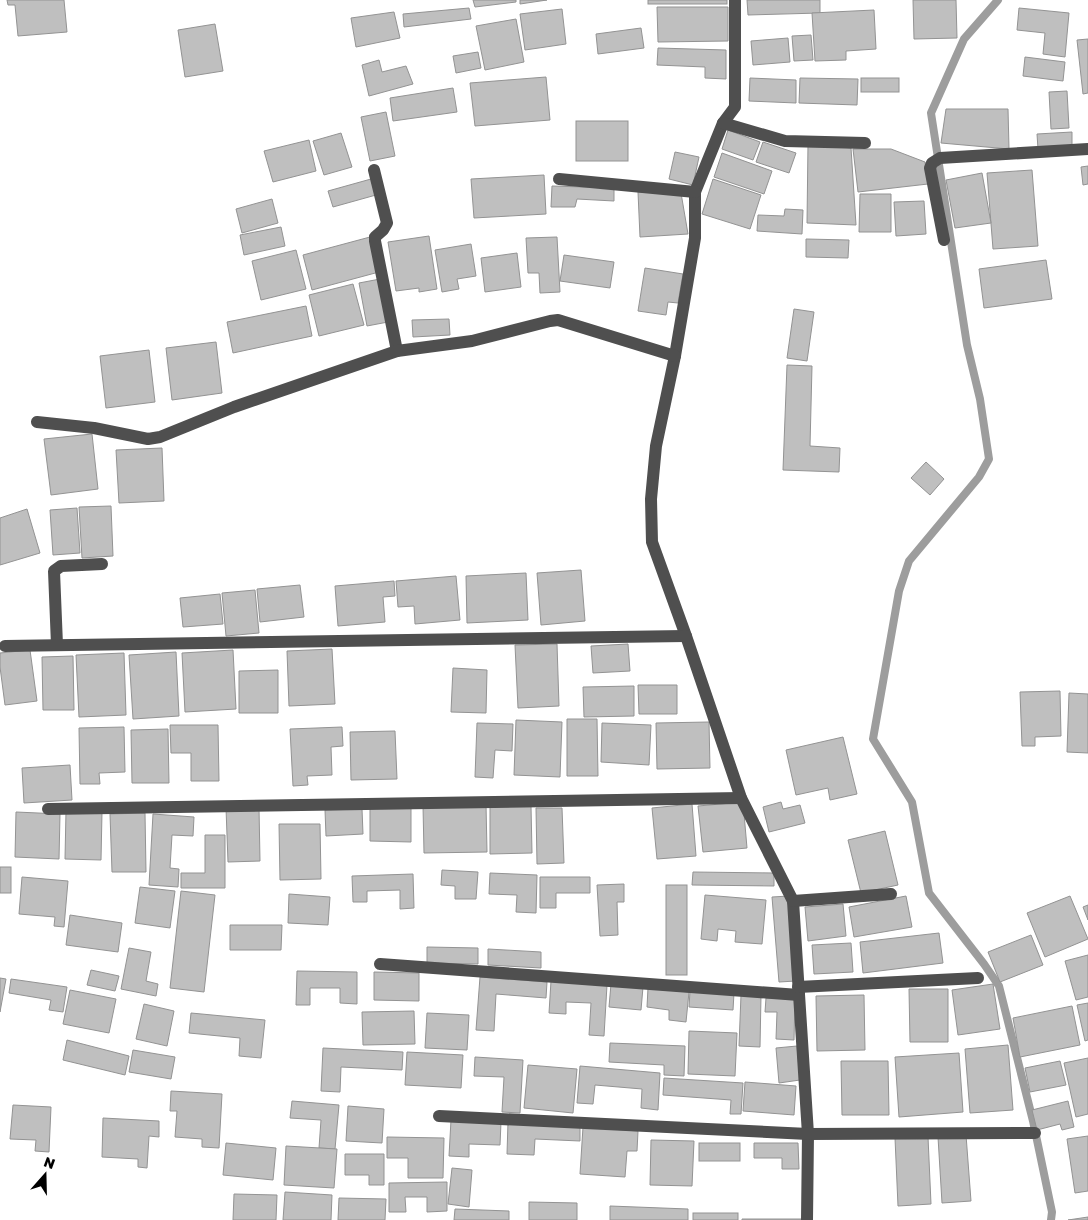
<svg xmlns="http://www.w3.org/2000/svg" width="1088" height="1220" font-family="'Golos Text',sans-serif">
	<rect width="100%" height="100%" fill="#fff"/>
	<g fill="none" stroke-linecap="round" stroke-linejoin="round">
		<polyline stroke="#9d9d9d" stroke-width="8" points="998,0 964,39 931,113 967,345 980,399 989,459 979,477 909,561 899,591 873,739 912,802 929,893 984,964 999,986 1033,1121 1052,1212 1051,1220"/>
	</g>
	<g fill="#bfbfbf" stroke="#939393">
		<polygon points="7,0 64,0 67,32 18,36 15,5 8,5"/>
		<polygon points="473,0 516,0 516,2 475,7"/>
		<polygon points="520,0 547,0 520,4"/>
		<rect x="648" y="0" width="79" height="4"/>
		<polygon points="747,0 820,0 820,13 748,15"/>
		<polygon points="913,0 956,0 957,38 914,39"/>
		<polygon points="657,7 728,7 728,41 658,42"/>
		<polygon points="469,8 471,19 404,27 403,14"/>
		<polygon points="1019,8 1069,13 1065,57 1043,54 1045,33 1017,30"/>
		<polygon points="562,9 566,44 525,50 520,14"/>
		<polygon points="874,10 876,49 846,51 846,60 815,61 812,13"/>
		<polygon points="394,12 400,38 356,47 351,18"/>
		<polygon points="516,19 524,62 485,70 476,26"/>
		<polygon points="215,24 223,71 185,77 178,30"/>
		<polygon points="641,28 644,48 598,54 596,34"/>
		<polygon points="811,35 813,60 794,61 792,36"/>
		<polygon points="788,38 790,62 753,65 751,41"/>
		<polygon points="1088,39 1088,93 1083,94 1077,40"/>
		<polygon points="658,48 726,50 726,79 705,78 705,67 657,65"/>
		<polygon points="478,52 481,68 456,73 453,56"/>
		<polygon points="1025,57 1065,62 1063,81 1023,76"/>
		<polygon points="379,60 382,72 406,66 413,84 369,96 362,65"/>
		<polygon points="546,77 550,120 475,126 470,83"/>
		<polygon points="750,78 796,80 796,103 749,101"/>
		<polygon points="800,78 858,79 857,105 799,103"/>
		<rect x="861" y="78" width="38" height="14"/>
		<polygon points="453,88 457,112 393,121 390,98"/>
		<polygon points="1067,91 1069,128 1051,129 1049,92"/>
		<polygon points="946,109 1008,109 1009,149 941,143"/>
		<polygon points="386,112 395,156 370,161 361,117"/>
		<rect x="576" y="121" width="52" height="40"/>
		<polygon points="728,130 760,142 753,160 722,149"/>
		<polygon points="1072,132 1072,147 1038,149 1037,134"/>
		<polygon points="341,133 352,167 324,175 313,141"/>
		<polygon points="309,140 316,171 273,182 264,151"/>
		<polygon points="763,142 796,153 789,173 756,162"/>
		<polygon points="808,144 851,148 856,225 807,223"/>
		<polygon points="853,149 891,149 925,162 928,184 858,192"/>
		<polygon points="675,152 699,157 693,185 669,179"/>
		<polygon points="722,153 772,171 764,194 714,177"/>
		<polygon points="1088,166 1088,184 1083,185 1081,167"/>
		<polygon points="1032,170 1038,246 993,249 987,173"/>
		<polygon points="982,173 991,223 955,228 946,180"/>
		<polygon points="544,175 546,214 474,218 471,179"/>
		<polygon points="371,179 376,195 333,207 328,191"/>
		<polygon points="713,179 761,195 750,229 702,214"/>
		<polygon points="552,186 614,188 614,201 577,199 575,207 551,207"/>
		<polygon points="638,192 681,193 688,234 640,237"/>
		<polygon points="860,194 891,194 891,232 859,232"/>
		<polygon points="272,199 278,223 242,233 236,209"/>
		<polygon points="924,201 926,234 896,236 894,202"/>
		<polygon points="785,209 803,210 802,234 757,231 758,215 784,216"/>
		<polygon points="281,227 285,246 244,255 240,235"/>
		<polygon points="429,236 437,289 419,292 419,288 396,291 388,242"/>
		<polygon points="370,237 379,272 312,290 303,255"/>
		<polygon points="557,237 560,292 540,293 539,273 528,273 526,238"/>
		<polygon points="806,239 849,240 848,258 806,257"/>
		<polygon points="471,244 476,276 457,279 459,289 442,292 435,250"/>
		<polygon points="296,250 306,289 261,300 252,261"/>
		<polygon points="517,253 521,287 485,292 481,258"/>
		<polygon points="564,255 614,262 610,288 560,281"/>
		<polygon points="1046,260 1052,299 984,308 979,269"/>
		<polygon points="645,268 683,274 678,303 668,302 666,315 638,311"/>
		<polygon points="380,279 388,322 367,326 359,283"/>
		<polygon points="353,284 364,325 319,336 309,295"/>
		<polygon points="306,306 312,336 233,353 227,322"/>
		<polygon points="794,309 814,312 807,361 787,358"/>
		<polygon points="449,319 450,335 413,337 412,320"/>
		<polygon points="216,342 222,393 172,400 166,348"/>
		<polygon points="149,350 155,402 106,408 100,356"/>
		<polygon points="787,365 812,366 810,446 840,448 839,472 783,470"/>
		<polygon points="92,434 98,489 51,495 44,439"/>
		<polygon points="162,448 164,501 119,503 116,450"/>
		<polygon points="926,462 944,479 930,495 911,478"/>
		<polygon points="111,506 113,556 82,558 79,507"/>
		<polygon points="77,508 80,553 53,555 50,510"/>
		<polygon points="27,509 40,553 0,565 0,518"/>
		<polygon points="581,570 585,621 541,625 537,573"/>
		<polygon points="526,573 528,620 467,623 466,576"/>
		<polygon points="456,576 460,620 415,624 414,606 398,607 396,581"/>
		<polygon points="394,581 395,596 383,597 385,622 338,626 335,586"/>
		<polygon points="300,585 304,617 260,622 257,589"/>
		<polygon points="255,590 259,633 226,636 222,593"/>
		<polygon points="220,594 223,624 183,627 180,598"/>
		<polygon points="557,644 559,706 518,708 515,645"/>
		<polygon points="628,644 630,671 593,673 591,646"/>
		<polygon points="332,649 335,704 289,706 287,651"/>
		<polygon points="30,650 37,701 5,705 0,667 0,653"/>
		<polygon points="233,650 236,709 185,712 182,653"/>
		<polygon points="176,652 179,716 133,719 129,655"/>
		<polygon points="124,653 126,715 79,717 76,655"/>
		<polygon points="73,656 74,710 43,710 42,657"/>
		<polygon points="453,668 487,670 486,713 451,712"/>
		<polygon points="278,670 278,713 239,713 239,671"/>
		<polygon points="638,685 677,685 677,714 639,714"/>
		<polygon points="634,686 634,716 584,717 583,687"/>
		<polygon points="1060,691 1061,736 1035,737 1035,746 1022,746 1020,692"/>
		<polygon points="1069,693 1088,694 1088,753 1067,752"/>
		<polygon points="567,719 597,719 598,776 567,776"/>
		<polygon points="516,720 562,722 560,777 514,775"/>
		<polygon points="709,722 710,768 657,769 656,723"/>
		<polygon points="477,723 513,724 512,751 495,750 493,778 475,777"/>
		<polygon points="602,723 651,725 649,765 601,762"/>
		<polygon points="170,725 218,725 219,781 191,781 191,753 171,753"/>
		<polygon points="124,727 125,772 99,773 100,784 80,784 79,728"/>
		<polygon points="342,727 343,746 331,747 332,775 307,776 308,785 293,786 290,729"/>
		<polygon points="168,729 169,783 132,783 131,730"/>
		<polygon points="395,731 397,779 351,780 350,732"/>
		<polygon points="843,737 857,794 830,800 828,788 796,795 786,750"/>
		<polygon points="70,765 72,800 24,803 22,768"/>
		<polygon points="743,802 747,848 703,852 698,806"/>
		<polygon points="781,802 783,809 800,805 805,823 769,832 763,807"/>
		<polygon points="486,804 487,852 424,853 423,806"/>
		<polygon points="692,804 696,856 657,859 652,808"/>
		<polygon points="531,806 532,853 490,854 490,807"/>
		<polygon points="370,807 411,807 411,842 370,841"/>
		<polygon points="226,808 259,808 260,861 228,862"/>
		<polygon points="536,808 562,808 564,863 537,864"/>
		<polygon points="362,809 363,834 326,836 325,810"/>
		<polygon points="66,811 102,812 101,860 65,859"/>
		<polygon points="16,812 60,814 59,859 15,857"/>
		<polygon points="145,813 146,872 112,872 110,814"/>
		<polygon points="153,814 194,817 193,836 172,835 170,868 179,869 178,887 149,885"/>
		<polygon points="279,824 320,824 321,879 280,880"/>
		<polygon points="885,831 898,885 861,893 848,840"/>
		<polygon points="205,835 225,835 225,888 181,888 181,873 205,873"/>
		<rect x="0" y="867" width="11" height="26"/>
		<polygon points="442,870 478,872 476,899 455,899 455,886 441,885"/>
		<polygon points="693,872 774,873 774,886 692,885"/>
		<polygon points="490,873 537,875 536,913 516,912 517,895 489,894"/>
		<polygon points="413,874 414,908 400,909 400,890 367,891 367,902 353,902 352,876"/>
		<polygon points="22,877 68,881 64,927 54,926 55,917 19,914"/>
		<polygon points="540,877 590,877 590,893 556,893 556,908 540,908"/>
		<polygon points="624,884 624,902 617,902 618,935 600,936 597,885"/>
		<rect x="666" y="885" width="21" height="90"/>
		<polygon points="140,887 175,891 170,928 135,923"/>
		<polygon points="181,891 215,895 204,992 170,988"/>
		<polygon points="289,894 330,897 328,925 288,923"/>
		<polygon points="705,895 766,900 762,944 735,942 736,931 718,929 717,941 701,939"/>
		<polygon points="789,896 796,981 779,982 772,897"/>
		<polygon points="906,896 912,927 854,937 849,907"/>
		<polygon points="1070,896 1088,939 1045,957 1027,913"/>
		<polygon points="843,904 846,936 808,941 805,907"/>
		<polygon points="1088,905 1088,920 1083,907"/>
		<polygon points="70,915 122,923 118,952 66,945"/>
		<polygon points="230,925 282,925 281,950 230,950"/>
		<polygon points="939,933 943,963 863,973 860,942"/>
		<polygon points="1031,935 1043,965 1000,982 988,952"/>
		<polygon points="851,943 853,972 814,974 812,945"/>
		<polygon points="427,947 478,948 478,964 427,963"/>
		<polygon points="129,948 151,952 146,981 158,984 156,996 121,989"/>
		<polygon points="488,949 541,952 541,968 488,965"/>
		<polygon points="1088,955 1088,997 1076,1000 1065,961"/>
		<polygon points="91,970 119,976 115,991 87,985"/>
		<polygon points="297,971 357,972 357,1004 340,1003 340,988 310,988 310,1005 296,1005"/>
		<polygon points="374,972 419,973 419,1001 374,1000"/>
		<polygon points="480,977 547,982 546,998 496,994 494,1031 476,1030"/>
		<polygon points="0,978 6,979 0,1012"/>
		<polygon points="11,979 67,987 63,1012 49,1010 51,1000 9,993"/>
		<polygon points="551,981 607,985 604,1036 589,1035 591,1003 566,1002 566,1014 549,1013"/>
		<polygon points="611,984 643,987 641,1010 609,1007"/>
		<polygon points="993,984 1000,1029 958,1035 952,990"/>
		<polygon points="648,988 689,992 686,1022 669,1020 669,1010 647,1007"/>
		<polygon points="909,989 948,989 948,1042 910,1042"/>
		<polygon points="70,990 116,999 109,1033 63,1024"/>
		<polygon points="690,991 734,993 733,1010 689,1007"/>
		<polygon points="741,995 761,996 760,1047 739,1046"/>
		<polygon points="864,995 865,1050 817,1051 816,996"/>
		<polygon points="766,998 795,999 794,1040 776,1039 777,1012 765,1012"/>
		<polygon points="1088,1003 1088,1040 1085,1041 1077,1005"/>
		<polygon points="144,1004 174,1011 167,1046 136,1039"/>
		<polygon points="1072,1006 1080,1045 1020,1057 1013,1018"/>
		<polygon points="414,1011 415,1044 363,1045 362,1012"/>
		<polygon points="191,1013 265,1020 261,1058 239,1056 240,1038 189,1033"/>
		<polygon points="427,1013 469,1015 467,1050 425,1048"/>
		<polygon points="689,1031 737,1033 735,1076 688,1074"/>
		<polygon points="67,1040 129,1056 125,1075 63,1060"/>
		<polygon points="610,1043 685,1046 684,1076 664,1075 664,1065 609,1062"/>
		<polygon points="1008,1045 1013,1110 970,1113 965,1049"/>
		<polygon points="797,1046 800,1080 779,1083 776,1048"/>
		<polygon points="323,1048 403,1052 402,1070 341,1067 340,1092 321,1091"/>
		<polygon points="133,1050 175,1057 171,1079 129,1072"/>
		<polygon points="407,1052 463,1055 461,1088 405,1085"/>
		<polygon points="959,1053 963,1112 899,1117 895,1057"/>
		<polygon points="475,1057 523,1060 520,1113 502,1112 504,1077 474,1076"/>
		<polygon points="1088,1058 1088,1114 1076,1117 1064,1063"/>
		<polygon points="841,1061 888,1061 889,1115 842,1115"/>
		<polygon points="1060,1061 1066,1085 1030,1092 1025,1068"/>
		<polygon points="528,1065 577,1069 573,1113 524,1108"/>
		<polygon points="580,1066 660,1073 658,1110 641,1108 642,1089 595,1085 593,1104 577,1103"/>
		<polygon points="664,1078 743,1083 741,1114 730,1114 731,1100 663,1095"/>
		<polygon points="745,1082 796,1086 794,1115 743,1111"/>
		<polygon points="171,1091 222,1094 219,1148 202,1147 202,1139 175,1137 177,1111 170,1111"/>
		<polygon points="292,1101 339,1105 335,1149 319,1148 321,1120 290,1118"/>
		<polygon points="1068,1101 1074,1127 1062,1130 1060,1124 1037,1130 1032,1110"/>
		<polygon points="13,1105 51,1107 49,1152 35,1151 36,1140 10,1139"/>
		<polygon points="348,1106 384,1109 382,1143 346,1141"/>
		<polygon points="103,1118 159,1121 159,1137 149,1136 147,1168 138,1167 138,1159 102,1157"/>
		<polygon points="451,1120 501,1122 500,1145 469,1144 469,1157 449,1156"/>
		<polygon points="508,1122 580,1126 580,1141 535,1139 534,1155 507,1154"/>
		<polygon points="583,1127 638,1131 637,1151 627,1151 625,1177 580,1174"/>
		<polygon points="966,1135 971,1201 942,1203 938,1137"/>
		<polygon points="1088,1136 1088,1191 1075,1193 1067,1139"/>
		<polygon points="387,1137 444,1138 443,1178 408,1178 408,1158 387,1158"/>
		<polygon points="928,1137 931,1204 898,1206 895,1138"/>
		<polygon points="651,1140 694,1141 692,1186 650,1185"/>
		<polygon points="226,1143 276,1148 273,1180 223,1175"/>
		<rect x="699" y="1143" width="41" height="18"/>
		<polygon points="754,1143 798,1143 799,1169 782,1169 782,1158 754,1158"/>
		<polygon points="286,1146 337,1149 334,1188 284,1185"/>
		<polygon points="345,1154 384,1154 384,1185 369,1185 369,1175 345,1175"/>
		<polygon points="452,1168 472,1170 469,1207 448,1204"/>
		<polygon points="447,1182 447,1211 427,1212 427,1197 405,1197 406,1212 389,1212 389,1183"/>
		<polygon points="285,1192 332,1195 331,1220 283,1220"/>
		<polygon points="234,1194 277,1195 276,1220 233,1220"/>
		<polygon points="339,1198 386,1199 385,1220 338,1220"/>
		<polygon points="529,1202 577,1203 577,1220 529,1220"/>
		<polygon points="610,1206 688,1209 688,1220 610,1220"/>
		<polygon points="455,1209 509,1211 509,1220 454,1220"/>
		<rect x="693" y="1213" width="45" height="7"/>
		<polygon points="1088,1217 1088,1220 1068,1220"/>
		<polygon points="742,1219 803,1219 802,1220 742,1220"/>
	</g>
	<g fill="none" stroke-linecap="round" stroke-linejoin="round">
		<g stroke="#4f4f4f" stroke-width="12">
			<polyline points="735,0 735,107 723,123 695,192 695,238 675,356 656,446 651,499 652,542 686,636 741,798 793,901 808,1134 807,1220"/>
			<polyline points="723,123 785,141 865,143"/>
			<polyline points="374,170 387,223 383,230 375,237 375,241 397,351"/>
			<polyline points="559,179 695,192"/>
			<polyline points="944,240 930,168 932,163 940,158 1088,149"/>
			<polyline points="37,422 94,428 148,439 160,437 234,407 397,351 472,341 550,321 558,320 675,356"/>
			<polyline points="57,645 54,571 61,566 102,564"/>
			<polyline points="5,646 686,636"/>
			<polyline points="48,809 741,798"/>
			<polyline points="793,901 891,894"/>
			<polyline points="380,964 799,995"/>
			<polyline points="798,987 978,978"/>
			<polyline points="439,1116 808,1134 1035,1133"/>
		</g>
	</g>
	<g transform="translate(45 1175) rotate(20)" stroke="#ffffff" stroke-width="4" paint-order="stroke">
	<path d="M0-4L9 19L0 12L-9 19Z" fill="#000000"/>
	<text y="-8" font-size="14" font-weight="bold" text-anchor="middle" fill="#000000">N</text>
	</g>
</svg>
